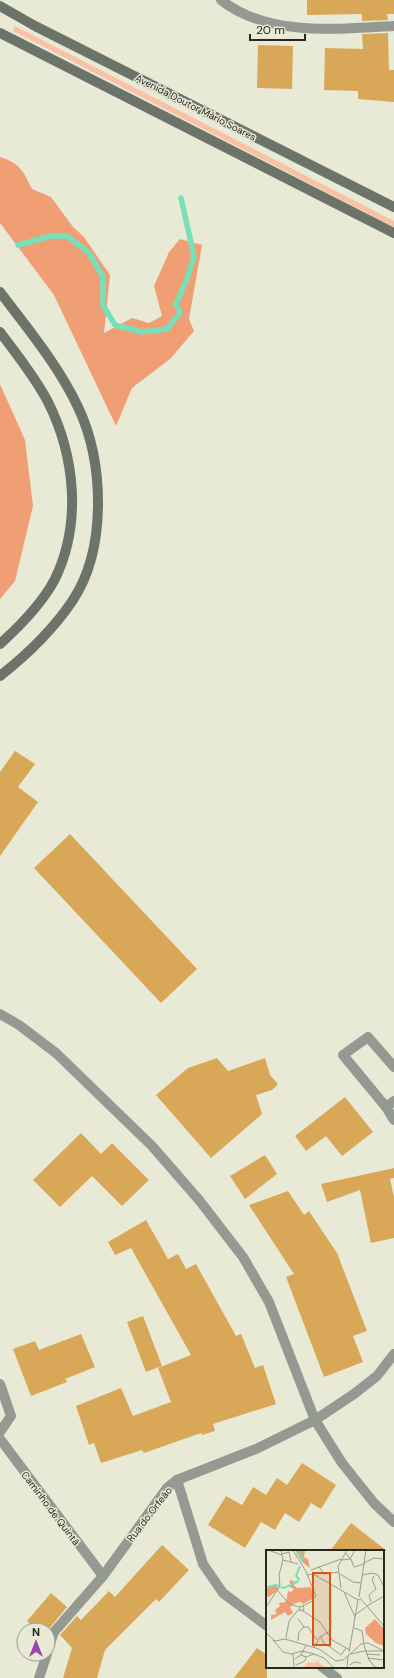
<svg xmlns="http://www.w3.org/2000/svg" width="394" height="1678" font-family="'DM Sans',sans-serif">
	<rect width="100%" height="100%" fill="#e9ead6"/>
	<polygon fill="#fac1a5" points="15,26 394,221 394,227 13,31"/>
	<g fill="#f09f74">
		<path d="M 0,157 C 20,163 23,171 32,189 L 51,197 L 73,227 L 84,237 L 110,275 L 104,333 L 132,318 L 149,323 L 162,316 L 154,286 L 169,252 L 180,239 L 202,245 L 189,319 L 194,331 L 170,359 L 132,388 L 116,426 L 54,295 L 0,223 Z"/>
		<polygon points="0,384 25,440 33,506 15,581 0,599"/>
	</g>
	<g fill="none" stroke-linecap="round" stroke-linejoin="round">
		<polyline stroke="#76e0bb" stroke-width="5.5" points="18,245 51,236 67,236 89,253 103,277 103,305 115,325 142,332 167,329 180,313 176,304 187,279 194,256 181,198"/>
	</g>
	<g fill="#d8a858">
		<polygon points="307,0 394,0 394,14 387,14 388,20 362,21 362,14 307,15"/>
		<polygon points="388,33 389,70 394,70 394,102 358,99 358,91 324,90 325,48 363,49 362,34"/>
		<polygon points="258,45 293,46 292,89 257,88"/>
		<polygon points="15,751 35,764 18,787 38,802 0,856 0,772"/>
		<polygon points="70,834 197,969 161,1003 34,868"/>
		<polygon points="217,1058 228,1071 265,1058 270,1075 278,1084 272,1090 256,1095 262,1114 211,1158 156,1095 188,1068"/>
		<polygon points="345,1097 373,1132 342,1156 326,1136 306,1151 295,1136"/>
		<polygon points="81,1133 101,1154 112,1143 149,1180 122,1206 92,1176 60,1207 33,1180"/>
		<polygon points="265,1155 277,1174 245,1199 230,1176"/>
		<polygon points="394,1168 394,1178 390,1179 394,1197 394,1238 371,1243 360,1190 327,1202 321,1184"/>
		<polygon points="288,1191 304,1215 309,1211 337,1253 367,1331 353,1336 363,1362 324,1377 286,1277 294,1274 249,1205"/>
		<polygon points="146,1220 168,1259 178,1254 186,1269 196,1264 236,1336 241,1334 255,1368 263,1365 276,1404 213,1424 215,1431 202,1435 201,1433 144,1453 142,1450 101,1463 94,1443 89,1445 76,1406 121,1388 133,1416 171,1402 158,1368 191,1355 131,1248 115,1255 108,1242"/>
		<polygon points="143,1316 162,1366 146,1372 127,1322"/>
		<polygon points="81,1334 95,1367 65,1379 67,1382 31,1396 13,1349 35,1341 39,1350"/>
		<polygon points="302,1463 336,1485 321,1509 311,1503 299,1522 285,1513 275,1530 261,1522 245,1548 208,1525 226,1496 242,1505 253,1487 266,1495 277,1478 287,1485"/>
		<polygon points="351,1523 387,1551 330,1551"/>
		<polygon points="162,1545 189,1570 159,1602 156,1599 105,1650 97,1678 63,1678 72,1648 60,1635 77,1616 81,1620 109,1591 115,1597"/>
		<polygon points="51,1593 67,1607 48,1630 37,1630 27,1621"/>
		<polygon points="257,1648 267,1655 267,1678 234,1678"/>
	</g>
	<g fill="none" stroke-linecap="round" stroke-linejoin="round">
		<g stroke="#949992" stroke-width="10">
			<path d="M 221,0 C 268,37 338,29 394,26"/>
			<polyline points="0,1014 19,1025 56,1053 152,1146 199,1200 243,1257 269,1302 315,1420 342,1463 374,1503 394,1522"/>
			<polyline points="394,1067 368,1037 343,1055 386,1107 394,1120"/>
			<polyline points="386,1107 394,1101"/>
			<polyline points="0,1384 11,1416 0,1432"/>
			<polyline points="0,1439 103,1576"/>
			<polyline points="177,1480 203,1564 223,1593 267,1626"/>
			<polyline points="48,1650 54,1632 103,1576 167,1488 177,1480 256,1449 315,1420 354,1394 377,1376 394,1354"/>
			<polyline points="322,1667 337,1678"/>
			<polyline points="39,1678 47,1654"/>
		</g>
		<g stroke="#6c7469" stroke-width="10">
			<polyline points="0,6 35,26 394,207"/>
			<polyline points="0,33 394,233"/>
			<path d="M 0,292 C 28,329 58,365 78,407 C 104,462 107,548 73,600 C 53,630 28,654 0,676"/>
			<path d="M 0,332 C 17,355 35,377 48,402 C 75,456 82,523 55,579 C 42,604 21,625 0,644"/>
		</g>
	</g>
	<g text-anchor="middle" stroke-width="3" stroke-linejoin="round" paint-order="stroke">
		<g font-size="10" fill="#272720" stroke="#e9ead6">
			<text transform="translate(196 107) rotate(27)" y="4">Avenida Doutor Mário Soares</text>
			<text transform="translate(51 1508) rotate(53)" y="4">Caminho de Quintã</text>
			<text transform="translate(149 1514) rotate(-52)" y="4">Rua do Orfeão</text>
		</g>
	</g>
	<g transform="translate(266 1550)">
		<rect width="118" height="118" fill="#e9ead6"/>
		<path d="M 53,110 L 53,113 L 61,118 L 37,118 L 42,112 L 48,113 Z" fill="#fac1a5"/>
		<path d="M 29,0 L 39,1 L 38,7 L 42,9 L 44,18 L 36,12 ZM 24,30 L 30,32 L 28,35 L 31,38 L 45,37 L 48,48 L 37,54 L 35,52 L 30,53 L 24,57 L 27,63 L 22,66 L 19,62 L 5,70 L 5,65 L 11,64 L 9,60 L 14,56 L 13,53 L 20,52 L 22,41 L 25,42 L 28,39 L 24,37 ZM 0,33 L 1,36 L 9,35 L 13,39 L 3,47 L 0,46 ZM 109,69 L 118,79 L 118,96 L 110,93 L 100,84 L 99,78 Z" fill="#f09f74"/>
		<path fill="none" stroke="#76e0bb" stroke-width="2" d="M 35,0 L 32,3 L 37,8 L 36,11M 15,37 L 18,38 L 31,32 L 33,29 L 30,26 L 34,16M 0,38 L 9,35 L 14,36"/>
		<path fill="none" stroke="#9b9c8d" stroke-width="1" d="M 2,0 L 16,5M 27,0 L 42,25 L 47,24 L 92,50 L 94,49M 80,3 L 84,9 L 89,0M 16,4 L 23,2 L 25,12M 17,10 L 32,14M 75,10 L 85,9 L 88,17 L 98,14M 98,13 L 108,8 L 118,9M 53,17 L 58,24 L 73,22M 45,20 L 75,9M 74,24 L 87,32 L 95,33M 96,25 L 106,23 L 112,25 L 118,37M 75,38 L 72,16 L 81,0M 12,41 L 23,54 L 34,57M 78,42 L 89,67M 93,47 L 100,0M 94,48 L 118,76M 105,52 L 103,45 L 110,39 L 106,30 L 108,26M 37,56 L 38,60 L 34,61 L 34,57 L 45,52 L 50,46 L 41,24M 101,56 L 118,46M 0,57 L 14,36 L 13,25 L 17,10 L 15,0M 37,61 L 54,72 L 66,90 L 84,100M 89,65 L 100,57M 32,69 L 38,77 L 33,82 L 32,91M 38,77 L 42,77 L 51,90M 88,78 L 96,81 L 98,93M 0,83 L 9,91 L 19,89M 55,87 L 57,92 L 75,105 L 80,98M 20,88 L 23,71 L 33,59M 19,89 L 53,99 L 70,111 L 77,110 L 85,103M 7,90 L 17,102 L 25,104 L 36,101 L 48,104 L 58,108 L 68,118M 98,95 L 103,110 L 110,118M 48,98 L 54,87 L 64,81 L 65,70 L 63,68 L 64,71M 83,102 L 92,50M 27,104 L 28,118M 85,104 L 98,101 L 118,101M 100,104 L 114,105M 35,105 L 40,107 L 48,104M 102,108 L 118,110M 29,109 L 35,105 L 40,95M 30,115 L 39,111 L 40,107M 84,115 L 88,112 L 95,113M 81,118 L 82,106 L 95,94 L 102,93 L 118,101"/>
		<path fill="#de560d" fill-opacity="0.15" stroke="#de560d" stroke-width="2" d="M 47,23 L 64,23 L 64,95 L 47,95 Z"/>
		<rect width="118" height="118" fill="none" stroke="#272720" stroke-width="2"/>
	</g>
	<g transform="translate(36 1642)"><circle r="19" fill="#e9ead6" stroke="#9b9c8d"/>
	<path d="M0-3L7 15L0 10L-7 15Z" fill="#9a46b3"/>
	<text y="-6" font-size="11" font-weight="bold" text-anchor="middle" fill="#272720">N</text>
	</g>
	<path d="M250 34v6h55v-6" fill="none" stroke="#272720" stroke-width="2"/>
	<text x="256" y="34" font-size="12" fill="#272720" stroke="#e9ead6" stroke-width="3" paint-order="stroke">20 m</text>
</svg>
